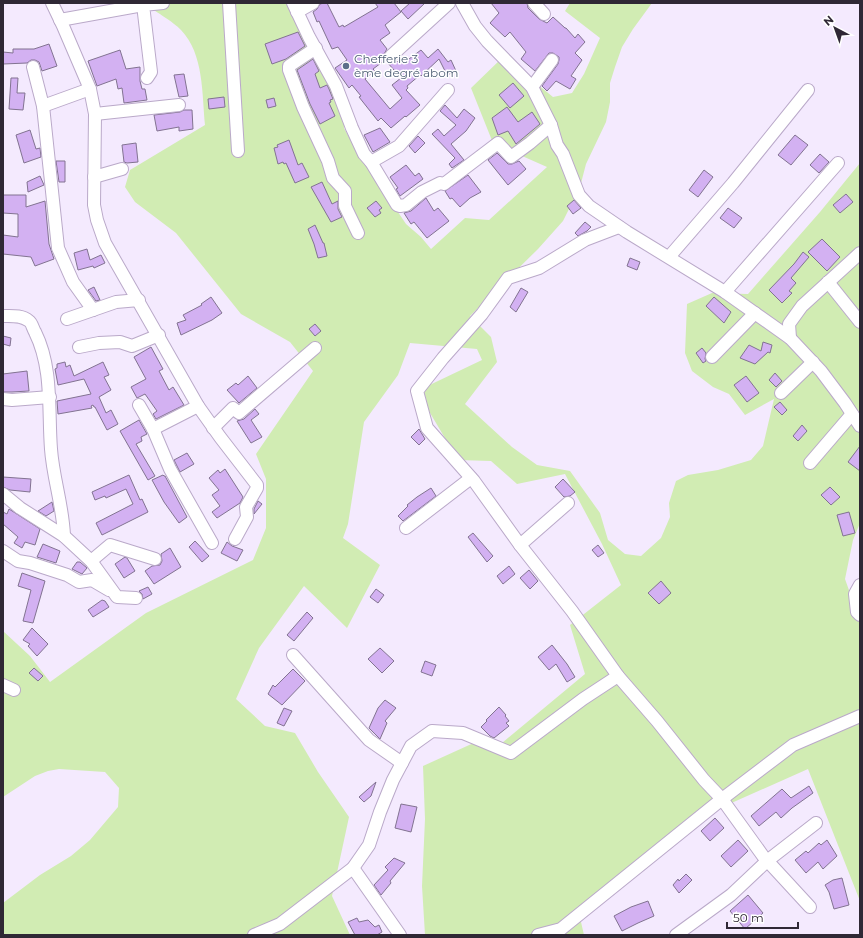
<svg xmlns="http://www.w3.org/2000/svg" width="863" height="938" font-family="Montserrat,sans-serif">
	<rect width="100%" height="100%" fill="#f4eafe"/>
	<path fill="#d1ecb3" d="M 143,3 L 295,3 L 347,111 L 344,128 L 353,145 L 406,224 L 421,237 L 431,249 L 465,218 L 489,220 L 547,167 L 493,143 L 471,88 L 502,58 L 515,66 L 553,97 L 572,93 L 584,74 L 600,38 L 565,11 L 570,3 L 652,3 L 633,29 L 622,47 L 615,67 L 610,83 L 610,102 L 606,122 L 586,164 L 580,187 L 563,221 L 538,249 L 470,316 L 491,337 L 497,362 L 465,404 L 512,447 L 537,465 L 570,471 L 600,513 L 608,540 L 625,554 L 641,556 L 661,538 L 670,517 L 669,503 L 676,481 L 688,475 L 718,470 L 751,460 L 763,446 L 774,399 L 745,415 L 729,394 L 713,387 L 692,371 L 685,353 L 687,304 L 712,293 L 748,294 L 820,212 L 860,163 L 860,523 L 853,540 L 845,579 L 860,621 L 860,901 L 808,769 L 691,821 L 578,909 L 584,935 L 425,935 L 422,886 L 425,819 L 423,766 L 478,741 L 502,743 L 585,674 L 570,625 L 621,585 L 602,544 L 565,474 L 517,484 L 491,461 L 458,460 L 417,391 L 482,360 L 477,349 L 410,343 L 398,375 L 364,422 L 348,524 L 343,538 L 380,565 L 347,628 L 304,586 L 259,648 L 236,699 L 265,726 L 295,733 L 318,772 L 349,817 L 332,896 L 350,935 L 3,935 L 3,903 L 40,875 L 71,856 L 90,840 L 118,807 L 119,788 L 105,772 L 59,769 L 48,771 L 35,776 L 3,797 L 3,631 L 30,656 L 50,682 L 146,613 L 253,560 L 266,528 L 266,479 L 256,454 L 313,371 L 290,342 L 241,314 L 176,233 L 135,202 L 125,187 L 130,170 L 205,125 C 202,94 204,54 181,30 C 174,22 153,10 143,3 Z"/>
	<g fill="#d3b1f2" stroke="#827391">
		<polygon points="324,3 327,3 339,27 343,25 344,27 378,7 375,3 394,3 401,12 385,25 390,33 380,40 387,49 384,54 385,60 373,69 375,71 365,79 390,109 402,98 392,85 401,78 387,62 392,63 397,61 399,63 403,60 405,62 421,50 428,58 438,49 448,62 451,60 456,71 447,75 439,59 421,76 420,75 407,86 408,88 406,90 420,105 406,117 405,116 391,128 381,118 378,121 359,97 361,96 352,85 349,88 335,68 347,60 338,47 332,49 319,21 317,22 313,12 317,9 320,4"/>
		<polygon points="410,3 425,3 408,19 401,11"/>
		<polygon points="491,3 527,3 528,8 539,19 547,23 553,17 565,28 566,28 575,38 578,34 585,42 575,53 582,60 571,76 576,79 570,89 556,81 547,91 542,86 558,64 559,60 559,57 553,53 549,53 535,71 521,59 526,52 510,32 505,37 490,23 499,13"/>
		<polygon points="298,32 305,46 286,59 272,64 265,44"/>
		<polygon points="49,44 57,66 42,71 39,62 35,60 31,60 27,63 3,64 3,52 13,53 13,49 34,49"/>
		<polygon points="120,50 126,69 140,67 140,81 142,89 145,89 147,100 124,103 122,88 118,89 116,79 97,86 88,61"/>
		<polygon points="313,59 319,71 315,74 320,88 327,85 329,89 333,99 330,100 331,102 329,103 335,116 320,124 310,104 297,70"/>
		<polygon points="184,74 188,96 179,97 174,75"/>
		<polygon points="11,78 18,78 17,93 25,93 23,110 9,109"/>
		<polygon points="513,83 524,96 510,108 499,95"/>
		<polygon points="224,97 225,107 209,109 208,99"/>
		<polygon points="274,98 276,106 268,108 266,100"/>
		<polygon points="445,105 457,118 464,109 475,118 466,131 451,144 464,160 452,168 449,164 455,158 432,134 438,129 444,136 456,125 440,111"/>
		<polygon points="507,107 518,122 532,112 540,124 516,144 508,131 498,135 492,118"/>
		<polygon points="184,110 192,110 193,129 179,131 179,127 157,131 154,115 180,112"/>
		<polygon points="380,128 390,142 373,152 364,135"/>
		<polygon points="30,130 36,149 40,148 41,157 24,163 16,135"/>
		<polygon points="795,135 808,145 791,165 778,155"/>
		<polygon points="418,136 425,143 415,153 409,146"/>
		<polygon points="289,140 298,165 302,163 309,177 295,183 286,163 284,164 283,162 278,164 274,148 278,147 277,145"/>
		<polygon points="136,143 138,162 127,163 124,162 122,145"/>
		<polygon points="497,153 508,164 512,164 519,161 526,169 508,185 488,160"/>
		<polygon points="820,154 829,162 819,173 810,165"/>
		<polygon points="56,161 65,161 65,182 59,182"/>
		<polygon points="406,165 415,176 419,173 423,179 400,196 396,189 398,188 390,177"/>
		<polygon points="704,170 713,177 698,197 689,190"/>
		<polygon points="468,175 481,192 470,198 460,207 452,198 450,199 445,191"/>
		<polygon points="40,176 44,185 28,192 27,182"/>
		<polygon points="322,182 332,204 338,201 338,209 342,217 331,222 311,187"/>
		<polygon points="846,194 853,202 840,213 833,205"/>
		<polygon points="3,195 26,195 26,207 45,201 49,244 54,259 35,266 31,257 3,254 3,235 18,237 18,214 3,213"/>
		<polygon points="426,198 434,211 438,208 449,221 427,238 414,222 411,224 404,213 411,211"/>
		<polygon points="574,200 581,208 573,214 567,206"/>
		<polygon points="376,201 382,208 379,210 381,213 375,217 367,208"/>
		<polygon points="728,208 742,218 734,228 720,218"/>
		<polygon points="585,222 591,227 587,231 578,236 575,233"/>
		<polygon points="315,225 323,243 324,243 327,256 318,258 314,244 308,229"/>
		<polygon points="822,239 840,257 827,271 808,252"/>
		<polygon points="87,249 90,260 101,255 105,263 94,268 93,266 78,270 74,253"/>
		<polygon points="803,252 809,257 791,278 796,283 789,291 792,293 782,303 769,290 794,264"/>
		<polygon points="630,258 640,262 637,270 627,266"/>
		<polygon points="94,287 100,300 96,301 88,290"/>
		<polygon points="521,288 528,292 516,312 510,307"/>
		<polygon points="211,297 222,313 212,320 181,335 177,323 186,320 183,315 202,305 201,304"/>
		<polygon points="714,297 731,312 724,323 706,306"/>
		<polygon points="315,324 321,331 315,336 309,329"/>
		<polygon points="3,336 11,338 10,346 3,344"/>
		<polygon points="763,342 772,345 770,353 768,352 755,364 740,358 749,345 761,351"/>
		<polygon points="151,347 163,369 159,371 169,390 173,387 184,405 156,419 153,414 157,411 145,394 137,398 131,387 146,379 134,357"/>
		<polygon points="702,348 706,353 705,359 706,361 703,363 696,353"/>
		<polygon points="65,362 66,367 70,365 74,376 103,362 109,375 104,377 111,390 99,397 106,413 111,410 118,424 107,430 95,407 94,407 93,405 91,406 92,408 58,414 57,401 91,394 84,379 58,385 55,369 57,368 57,364"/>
		<polygon points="27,371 29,391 12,392 3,392 3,374"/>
		<polygon points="775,373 782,381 776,387 769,380"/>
		<polygon points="248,376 257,388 239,403 227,390 236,383 238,385"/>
		<polygon points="746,376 759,393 747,402 734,385"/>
		<polygon points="780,402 787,410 782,415 774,407"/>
		<polygon points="255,409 259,414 251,420 262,437 251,443 237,421 244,419"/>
		<polygon points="139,420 147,434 141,437 142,441 136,444 155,476 148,480 120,431"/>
		<polygon points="802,425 807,431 798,441 793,436"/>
		<polygon points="419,429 425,439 419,445 411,437"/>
		<polygon points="860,446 860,471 848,462"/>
		<polygon points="187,453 194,464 180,472 174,460"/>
		<polygon points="225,469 243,497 240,503 217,518 212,512 220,506 212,495 219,490 209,478 218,470 220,473"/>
		<polygon points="129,475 140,500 142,499 148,512 102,535 96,523 133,504 126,489 106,498 105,496 95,500 92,492"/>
		<polygon points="163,475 164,476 165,476 187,517 179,523 164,502 152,480"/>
		<polygon points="3,477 31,479 30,492 10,490 3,487"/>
		<polygon points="563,479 575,492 570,496 564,497 555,487"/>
		<polygon points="830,487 840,497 831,505 821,495"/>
		<polygon points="431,488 436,496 403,521 398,516 408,506 407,505 417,497"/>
		<polygon points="258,501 262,504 254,514 254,509"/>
		<polygon points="52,502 54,511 46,516 38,511"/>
		<polygon points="9,509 40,529 35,545 25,542 22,548 14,543 18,537 3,524 3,512 7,514"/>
		<polygon points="849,512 855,533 843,536 837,515"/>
		<polygon points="473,533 493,556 487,562 468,537"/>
		<polygon points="195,541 209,556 202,562 189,547"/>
		<polygon points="227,542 232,546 243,550 237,561 221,553"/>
		<polygon points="43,544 60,551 56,563 37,557"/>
		<polygon points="598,545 604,553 598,557 592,550"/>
		<polygon points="170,548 181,567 154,584 145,571 152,566 160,565 162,561 161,554"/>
		<polygon points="125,557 127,558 135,571 124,578 115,564"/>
		<polygon points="77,562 80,562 87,568 82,574 72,569"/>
		<polygon points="509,566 515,574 503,584 497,576"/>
		<polygon points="529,570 538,581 530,589 520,578"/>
		<polygon points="22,573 45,581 33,623 23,621 31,590 18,586"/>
		<polygon points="661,581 671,593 659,604 648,593"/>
		<polygon points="148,587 152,594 143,599 142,594 139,591"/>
		<polygon points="376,589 384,595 378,603 370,597"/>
		<polygon points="102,600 105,601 109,607 93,617 88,610"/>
		<polygon points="307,612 313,618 294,641 287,635"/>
		<polygon points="32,628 48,644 37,656 28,646 30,644 23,640"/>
		<polygon points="552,645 567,664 575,677 567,682 556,664 549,670 538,657"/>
		<polygon points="380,648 394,661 382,673 368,659"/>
		<polygon points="425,661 436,665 432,676 421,672"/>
		<polygon points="34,668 43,676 38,681 29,673"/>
		<polygon points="293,669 305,681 282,705 268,694 273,685 275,687"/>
		<polygon points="385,700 396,708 385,721 387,723 380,739 369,728 378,708"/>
		<polygon points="499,707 506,715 505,716 509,721 506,723 509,726 494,738 490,736 481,727 487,721 486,720"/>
		<polygon points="284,708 292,711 284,726 277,723"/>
		<polygon points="376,782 371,796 364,802 359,797"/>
		<polygon points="809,786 813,793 792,808 781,818 776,812 759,826 751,816 782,789 791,798"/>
		<polygon points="401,804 417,807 411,832 395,828"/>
		<polygon points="715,818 724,828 710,841 701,831"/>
		<polygon points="738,840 748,851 731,867 721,856"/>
		<polygon points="827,840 837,856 823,869 818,862 806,873 795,860 806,851 808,853 819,843 821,845"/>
		<polygon points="394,858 405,863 390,881 391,883 381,895 374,885 388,870 385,867"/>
		<polygon points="686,874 692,880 679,893 673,885 678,879 679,881"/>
		<polygon points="842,878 849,905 834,909 829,892 825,885 833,880"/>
		<polygon points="748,895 763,913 745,929 730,911"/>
		<polygon points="648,901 654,916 638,923 622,931 614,916 631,907"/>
		<polygon points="357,918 359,922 368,920 375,927 379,925 382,932 377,935 355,935 348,922"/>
	</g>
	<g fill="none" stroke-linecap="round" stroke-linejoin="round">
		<defs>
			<g id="minor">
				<polyline points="52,3 63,26 90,89 95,114 94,205 97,220 105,243 198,406 220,437 257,485 257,488 246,507 247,517 235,539"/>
				<polyline points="229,3 238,151"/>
				<polyline points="293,3 309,37 336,86 352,128 364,154 371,162 397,205 400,206 406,205 422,192 440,183 444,184 498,143 511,157 530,143 551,125"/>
				<polyline points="462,3 475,26 487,41 532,87 551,125 557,145 563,154 579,195 589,206 627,232 725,292 790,338 821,371 845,403 860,426"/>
				<polyline points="534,3 544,14"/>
				<polyline points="297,12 313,3"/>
				<polyline points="60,20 143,5"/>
				<polyline points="316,48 289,66 289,70 303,107 328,161 333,178 345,191 345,206 358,233"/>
				<polyline points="391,56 449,3"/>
				<polyline points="33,67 43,106 58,248 73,282 93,310"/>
				<polyline points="147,78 151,72 143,5 163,3"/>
				<polyline points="532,87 552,60"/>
				<polyline points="43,106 90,89"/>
				<polyline points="95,114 179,105"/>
				<polyline points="371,162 399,146 448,90"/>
				<polyline points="94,177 122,169"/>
				<polyline points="669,257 733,183 808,90"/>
				<polyline points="828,282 860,322"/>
				<polyline points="725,292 838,163"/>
				<path d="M 3,316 C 12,316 22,315 29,321 C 32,323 33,329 35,332 C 53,368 48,410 51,449 C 53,478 63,506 64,536"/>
				<polyline points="67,319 116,302 139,300"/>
				<polyline points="790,338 789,324 802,306 860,253"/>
				<polyline points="79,347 99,343 120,342 132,346 159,335"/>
				<polyline points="712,357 755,313"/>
				<polyline points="781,393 813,362"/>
				<polyline points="3,399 12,400 50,397"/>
				<polyline points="139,405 153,429 170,469 212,543"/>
				<polyline points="213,428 233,408 239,413 315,348"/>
				<polyline points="153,429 198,406"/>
				<polyline points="810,463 852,414"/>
				<polyline points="3,494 20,508 64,536 91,561 117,597 136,598"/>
				<polyline points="406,528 471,478"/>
				<polyline points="520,545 568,503"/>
				<polyline points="3,551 18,561 30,563 67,575 79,582 92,580 109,590"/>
				<polyline points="91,561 110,545 155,559"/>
				<polyline points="860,585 855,594 857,612 860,615"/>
				<polyline points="293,655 369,740 402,763"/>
				<polyline points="618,676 572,611 520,545 474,481 427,428 417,391 443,358 482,314 508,278 539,268 585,240 619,227"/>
				<polyline points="3,685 14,690"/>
				<polyline points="353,868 400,935"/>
				<polyline points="254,935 280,924 353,868 369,845 380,812 393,780 411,746 432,731 463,733 511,753 583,699 618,676 657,721 704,780 722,799 763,856 810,907"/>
				<polyline points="538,935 561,929 722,799 793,745 860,716"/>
				<polyline points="676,935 731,895 767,861 816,823"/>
			</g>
		</defs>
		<use href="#minor" stroke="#baa9c9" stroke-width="14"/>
		<use href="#minor" stroke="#fff" stroke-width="12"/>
	</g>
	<circle fill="#5c6f8a" stroke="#fff" stroke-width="1.5" cx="346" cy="66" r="4"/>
	<g text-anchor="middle" stroke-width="3" stroke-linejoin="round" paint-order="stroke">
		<g font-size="12" fill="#4e5e75" stroke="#fff" text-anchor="start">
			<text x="354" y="63">Chefferie 3<tspan x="354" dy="14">ème degré abom</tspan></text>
		</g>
	</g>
	<rect width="863" height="938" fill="none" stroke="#2f2835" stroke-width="8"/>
	<g transform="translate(835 28) rotate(319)" stroke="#ffffff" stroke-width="3" paint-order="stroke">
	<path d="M0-3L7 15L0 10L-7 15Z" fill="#2f2835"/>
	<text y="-6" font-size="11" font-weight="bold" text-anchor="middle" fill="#2f2835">N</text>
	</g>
	<path d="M727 922v6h71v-6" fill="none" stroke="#2f2835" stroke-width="2"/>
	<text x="733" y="922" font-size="12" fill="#2f2835" stroke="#ffffff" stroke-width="3" paint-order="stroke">50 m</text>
</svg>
